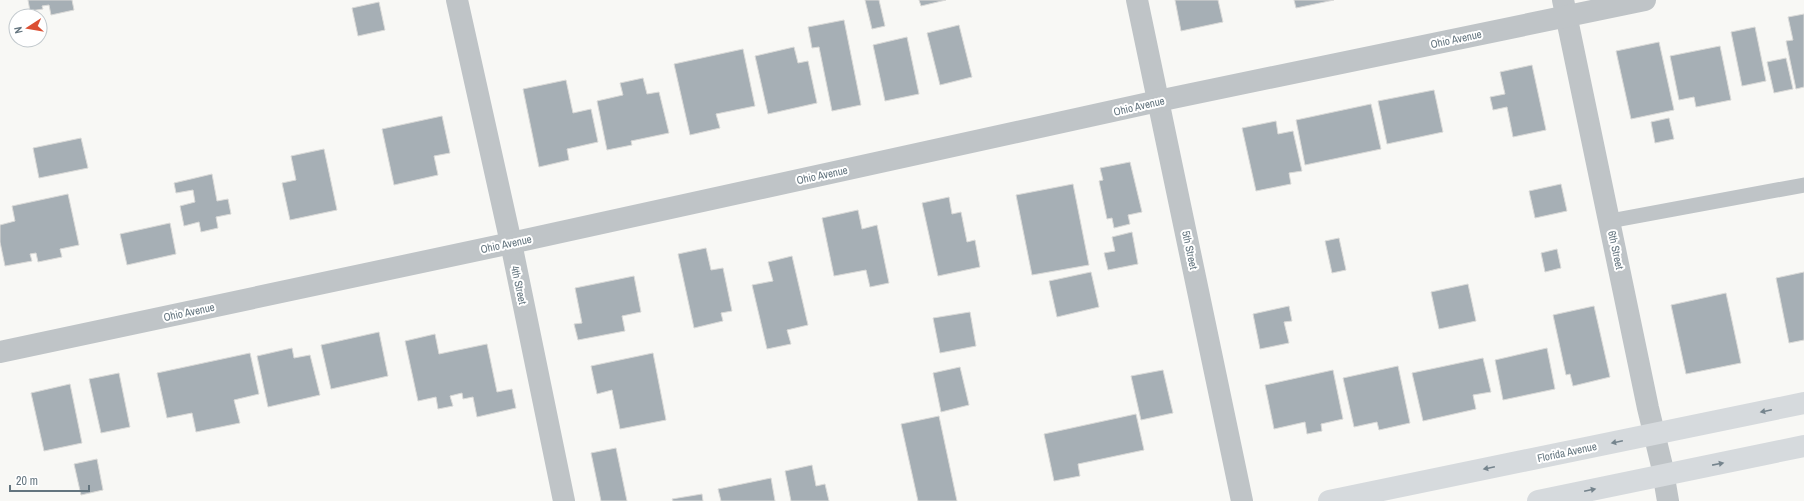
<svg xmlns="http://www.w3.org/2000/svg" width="1804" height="501" font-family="'Archivo Narrow',sans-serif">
	<rect width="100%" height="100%" fill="#f8f8f5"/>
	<g fill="#a6afb5" stroke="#dadad8">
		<polygon points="28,0 72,0 74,10 51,15 49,5 42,6 43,9 30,11"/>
		<polygon points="865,0 879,0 885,26 872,29"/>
		<polygon points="919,0 946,0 921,6"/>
		<polygon points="1175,0 1218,0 1223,22 1181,31"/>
		<polygon points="1294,0 1334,0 1296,8"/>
		<polygon points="379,2 385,30 358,36 352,8"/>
		<polygon points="1804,14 1804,87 1796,89 1786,41 1793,40 1788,17"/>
		<polygon points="844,20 861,105 832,111 819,47 812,48 808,27"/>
		<polygon points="959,25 972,77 940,85 927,33"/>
		<polygon points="1755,27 1766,81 1742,86 1731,32"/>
		<polygon points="907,37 919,94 885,101 873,45"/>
		<polygon points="1659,42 1674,110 1631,119 1616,51"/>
		<polygon points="1720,46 1731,100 1696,107 1694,97 1679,100 1670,56"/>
		<polygon points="794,47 798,63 808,61 817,103 768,114 755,56"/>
		<polygon points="743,49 755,106 716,114 720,128 690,135 674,64"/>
		<polygon points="1786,58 1793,89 1774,93 1767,62"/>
		<polygon points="1532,65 1546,130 1513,137 1507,107 1493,110 1490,97 1505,94 1500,72"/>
		<polygon points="643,78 647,94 659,92 669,133 631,141 632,145 607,150 597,101 623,95 620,83"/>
		<polygon points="566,80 573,113 591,109 598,142 567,149 569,160 539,167 523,89"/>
		<polygon points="1434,90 1443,132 1387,144 1378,101"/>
		<polygon points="1371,104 1381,149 1305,165 1296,120"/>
		<polygon points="442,116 450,153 434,156 438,175 394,185 382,129"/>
		<polygon points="1669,118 1674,139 1655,143 1651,122"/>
		<polygon points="1276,121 1278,134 1293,131 1302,171 1289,173 1291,184 1256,191 1242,128"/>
		<polygon points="81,138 88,168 39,178 33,148"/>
		<polygon points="324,149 337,210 290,220 282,183 296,180 291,156"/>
		<polygon points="1130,162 1142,212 1128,215 1130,224 1114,228 1112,218 1107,219 1099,181 1103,180 1100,168"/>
		<polygon points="212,174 217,201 228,199 231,214 216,217 218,228 201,232 199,222 184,226 180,206 195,202 193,190 176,193 174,183"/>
		<polygon points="1073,184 1089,265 1032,275 1016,195"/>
		<polygon points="1561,184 1567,211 1535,218 1529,191"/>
		<polygon points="68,194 79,245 60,249 62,257 38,262 36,253 30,254 32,261 5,266 0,242 0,225 15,221 12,206"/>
		<polygon points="949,197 952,214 961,212 967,242 975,240 980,267 938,276 922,203"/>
		<polygon points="858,210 862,229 877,225 889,283 870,287 866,270 834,276 822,218"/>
		<polygon points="170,223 176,254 127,265 120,234"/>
		<polygon points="1132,232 1138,264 1108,270 1104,253 1115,251 1112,237"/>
		<polygon points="1339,238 1346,270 1332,273 1325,241"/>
		<polygon points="706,248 711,270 723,268 732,311 721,313 723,321 694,328 678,254"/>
		<polygon points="1557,249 1561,268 1545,272 1541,253"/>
		<polygon points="792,256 808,325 787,330 791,344 767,349 752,285 773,281 768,262"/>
		<polygon points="1091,272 1099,307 1057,317 1049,281"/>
		<polygon points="1804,272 1804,340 1789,343 1776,278"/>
		<polygon points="634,276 641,312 622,316 625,331 578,340 574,324 582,323 575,288"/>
		<polygon points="1468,284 1476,321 1439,329 1431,292"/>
		<polygon points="1726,293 1741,363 1686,374 1671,305"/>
		<polygon points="1289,306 1292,321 1284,322 1289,343 1260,349 1253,314"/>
		<polygon points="1594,306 1610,377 1573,386 1570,374 1566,375 1553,315"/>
		<polygon points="970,312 976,346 940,353 933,318"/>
		<polygon points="379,332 388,376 331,389 321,345"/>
		<polygon points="435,334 439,354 487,344 497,392 512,389 516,408 477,417 473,397 463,399 462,393 450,396 453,406 438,409 436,397 418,401 405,341"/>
		<polygon points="292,348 294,358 310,355 320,395 268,407 257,356"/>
		<polygon points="1547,348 1555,389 1503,400 1495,360"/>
		<polygon points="250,353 259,394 234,400 240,423 196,432 192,413 167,418 157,373"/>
		<polygon points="653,353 666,420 620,429 612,390 597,394 591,366"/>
		<polygon points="1483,358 1491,392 1473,395 1476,409 1423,421 1412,373"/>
		<polygon points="1398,366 1410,423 1379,430 1377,422 1354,427 1343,378"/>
		<polygon points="960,367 969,405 941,412 933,373"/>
		<polygon points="1163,370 1173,413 1141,420 1131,376"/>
		<polygon points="1333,370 1343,419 1321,424 1322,431 1307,434 1305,422 1274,429 1265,385"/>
		<polygon points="119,373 130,427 101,433 89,379"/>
		<polygon points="70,384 82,443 44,451 31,393"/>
		<polygon points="1136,414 1144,450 1078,464 1080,476 1054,481 1044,434"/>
		<polygon points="939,416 957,501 918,501 901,424"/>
		<polygon points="616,448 627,501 601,501 591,453"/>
		<polygon points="97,459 103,490 81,495 74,464"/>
		<polygon points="812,465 816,486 825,484 829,501 791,501 785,471"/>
		<polygon points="771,478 775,501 721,501 718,489"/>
		<polygon points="702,494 703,501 673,501 672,499"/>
	</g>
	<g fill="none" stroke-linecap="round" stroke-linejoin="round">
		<polyline stroke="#bfc4c7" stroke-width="15" points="1610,221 1804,185"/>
		<g stroke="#bfc4c7" stroke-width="22">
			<polyline points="457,0 511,243 564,501"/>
			<polyline points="1137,0 1242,501"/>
			<polyline points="1563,0 1648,408 1662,466 1668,501"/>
			<polyline points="0,352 511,243 1158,101 1645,0"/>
		</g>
		<g stroke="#d6dadd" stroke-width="22">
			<polyline points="1329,501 1804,403"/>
			<polyline points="1538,501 1804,446"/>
		</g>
	</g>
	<defs><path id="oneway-solid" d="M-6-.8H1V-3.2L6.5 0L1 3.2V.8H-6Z"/></defs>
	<g fill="#75848d">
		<use href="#oneway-solid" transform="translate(1766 411) rotate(168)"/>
		<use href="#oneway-solid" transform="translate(1617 442) rotate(168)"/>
		<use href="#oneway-solid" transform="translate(1718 464) rotate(-11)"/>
		<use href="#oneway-solid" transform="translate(1489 468) rotate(168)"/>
		<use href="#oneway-solid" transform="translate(1590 490) rotate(-12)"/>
	</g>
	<g text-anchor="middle" stroke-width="4" stroke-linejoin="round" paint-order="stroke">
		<g font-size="11" fill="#64757f" stroke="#fff">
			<text transform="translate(1456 39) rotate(-12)" y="4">Ohio Avenue</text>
			<text transform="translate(1139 106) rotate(-13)" y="4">Ohio Avenue</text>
			<text transform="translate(822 175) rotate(-12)" y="4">Ohio Avenue</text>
			<text transform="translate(506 244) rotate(-12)" y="4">Ohio Avenue</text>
			<text transform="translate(1190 250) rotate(78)" y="4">5th Street</text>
			<text transform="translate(1616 250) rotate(78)" y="4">6th Street</text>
			<text transform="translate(519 285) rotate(78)" y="4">4th Street</text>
			<text transform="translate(189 312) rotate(-12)" y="4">Ohio Avenue</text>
			<text transform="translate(1567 452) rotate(-12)" y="4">Florida Avenue</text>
		</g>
	</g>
	<g transform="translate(28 28) rotate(258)"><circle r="19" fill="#ffffff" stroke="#c1c8cc"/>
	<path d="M0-3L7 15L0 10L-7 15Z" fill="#db4f33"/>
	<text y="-6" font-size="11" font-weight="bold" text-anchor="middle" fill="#64757f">N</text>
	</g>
	<path d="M10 485v6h79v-6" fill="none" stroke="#64757f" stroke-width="2"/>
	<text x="16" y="485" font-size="12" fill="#64757f" stroke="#ffffff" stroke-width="3" paint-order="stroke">20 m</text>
</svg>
